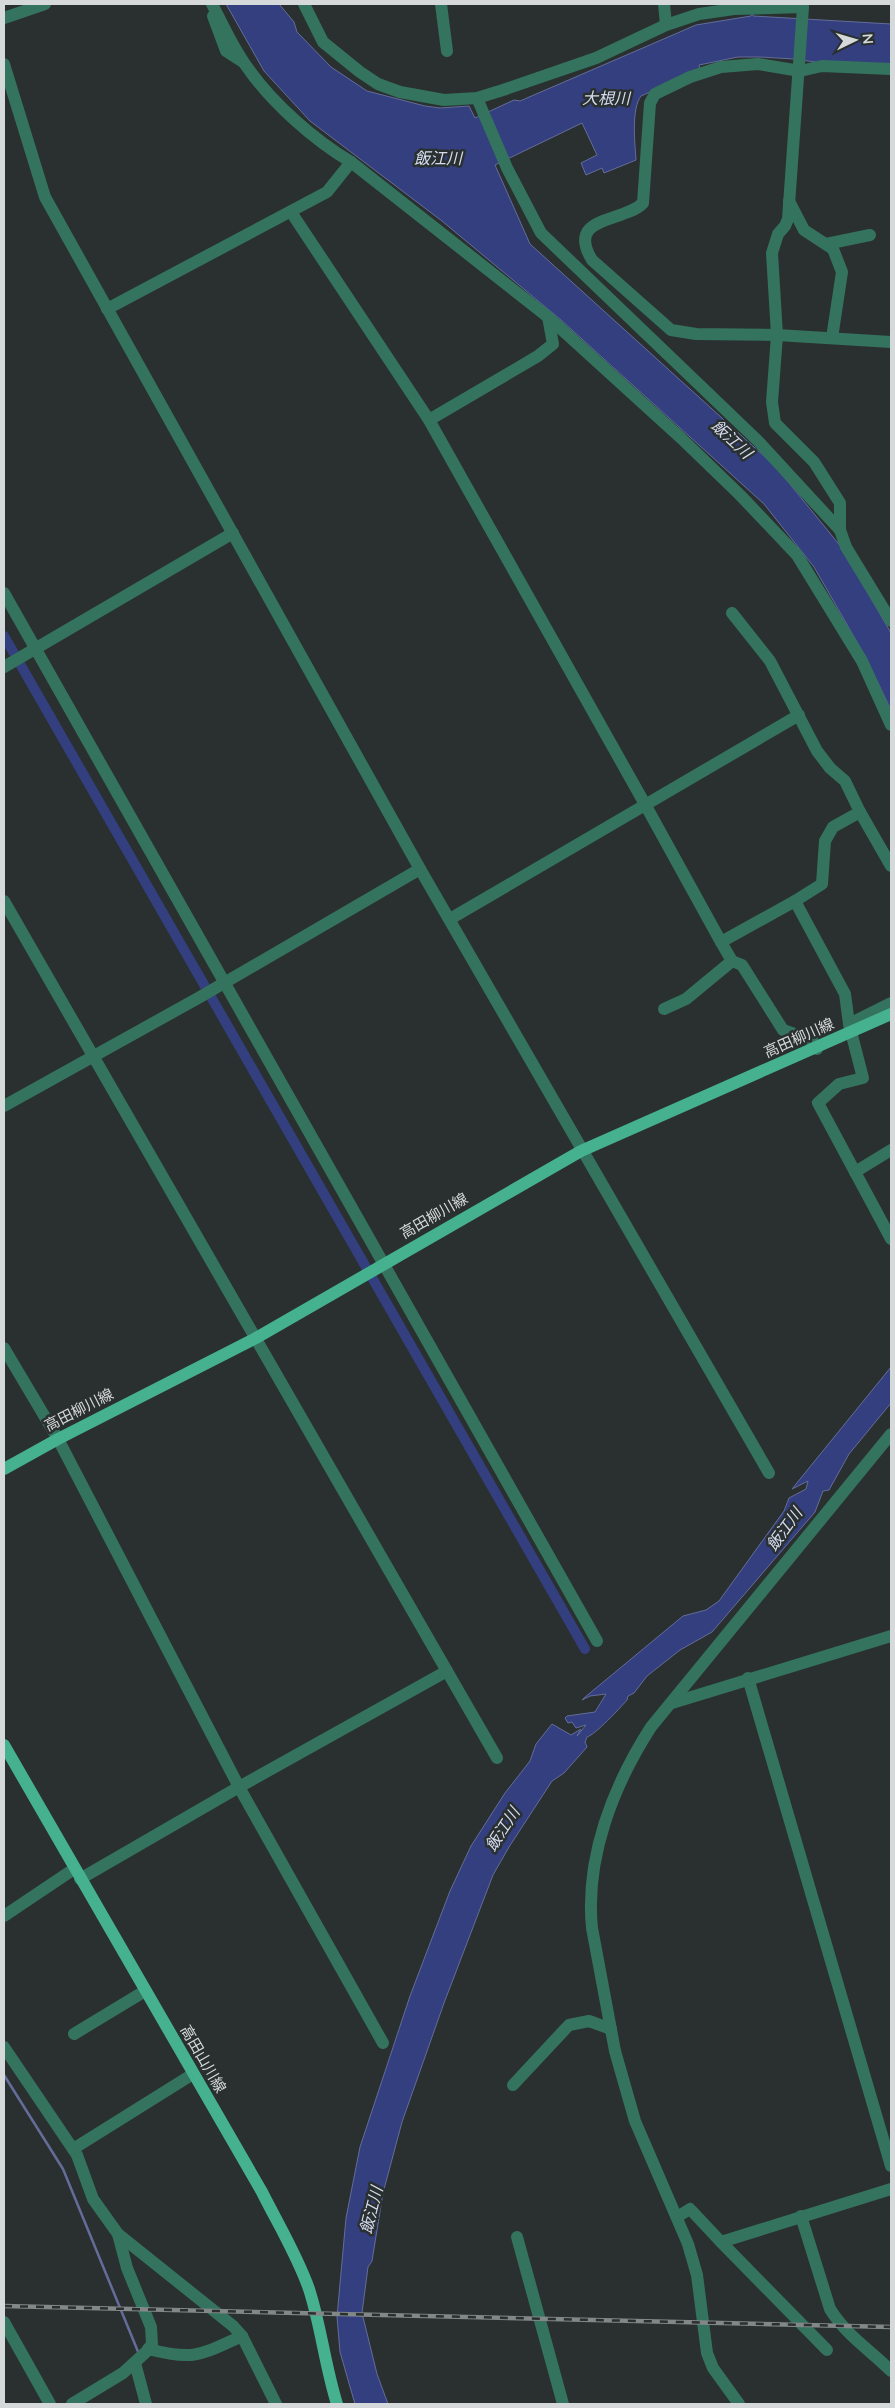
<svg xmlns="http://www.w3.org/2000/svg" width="895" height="2408" font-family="Mulish,'Noto Sans JP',sans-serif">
	<rect width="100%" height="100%" fill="#2a3030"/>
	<g fill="#333f7e" stroke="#646d9a">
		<path d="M 226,4 L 279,4 L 294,22 L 297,32 L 331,67 L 367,91 L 425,106 L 440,108 L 469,106 L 475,118 L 514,100 L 520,101 L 696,25 L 751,16 L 753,13 L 753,16 L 891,24 L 891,69 L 850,67 L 794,59 L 760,57 L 738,57 L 699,65 L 700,70 L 641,96 C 631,109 635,144 636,160 L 604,173 L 602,168 L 586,175 L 581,163 L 597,155 L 582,123 L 495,165 L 530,244 L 776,467 L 842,548 L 891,633 L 891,710 L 865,656 L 814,567 L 764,504 L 561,320 L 442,221 L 310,121 L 264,71 Z"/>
		<path d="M 891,1367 L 891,1403 L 849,1454 L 829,1490 L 823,1491 L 815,1512 L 712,1632 L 680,1650 L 647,1676 L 634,1693 L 628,1696 L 627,1700 C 619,1709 596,1734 587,1737 L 585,1742 L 587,1747 L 564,1773 L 552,1781 L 509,1847 L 493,1875 L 444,2003 L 402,2122 L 383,2193 L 372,2261 L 368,2267 L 362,2313 L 377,2374 L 388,2404 L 355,2404 L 340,2352 L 337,2317 L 346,2218 L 360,2147 L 410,1996 L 450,1891 L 471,1846 L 505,1793 L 530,1761 L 536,1744 L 552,1724 L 571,1735 L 581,1729 L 577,1736 L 586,1725 L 576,1728 L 572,1722 L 568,1723 L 565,1718 L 567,1716 L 595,1712 L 606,1694 L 590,1696 L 582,1700 L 584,1698 L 683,1616 L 706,1610 L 719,1601 L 784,1511 L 789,1498 L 806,1489 L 808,1481 L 792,1489 Z"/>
	</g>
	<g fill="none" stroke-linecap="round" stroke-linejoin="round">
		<polyline stroke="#646d9a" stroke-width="2.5" points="4,2075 63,2169 139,2354"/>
		<polyline stroke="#333f7e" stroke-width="10" points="4,636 585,1649"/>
		<g stroke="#34735d" stroke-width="12">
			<path d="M 212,4 C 223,25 233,48 247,67 C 272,103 314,140 351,162 L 548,317 L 681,438 L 740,495 L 797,555 L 862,661 L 891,725"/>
			<polyline points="304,4 323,42 360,72 378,84 400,92 444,100 477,98 503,90 596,58 666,25 699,14 734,9 803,7"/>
			<polyline points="441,4 447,51"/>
			<polyline points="664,4 666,25"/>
			<polyline points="803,7 788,219 785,226 778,234 772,253 777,335 772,402 775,423 814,462 840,503 840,530 846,547 891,621"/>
			<polyline points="213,16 226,51 243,62"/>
			<polyline points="4,18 45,4"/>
			<polyline points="4,64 45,197 420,869 769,1473"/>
			<path d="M 891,69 L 822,66 L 800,71 L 758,64 L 721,67 L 690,77 L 655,94 L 650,103 L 643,203 C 624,223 565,215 592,260 L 671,330 L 696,334 L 777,335 L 891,342"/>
			<polyline points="477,98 507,168 541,233 757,440 840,530"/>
			<polyline points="789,201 804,230 833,249 842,272 832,338"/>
			<polyline points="291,212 429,420 646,806 721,942 795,901 845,994 849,1024 863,1078 839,1084 818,1103 891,1239"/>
			<polyline points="826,244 870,235"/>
			<polyline points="107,309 327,192 351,162"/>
			<polyline points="429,420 538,356 553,344 548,317"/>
			<polyline points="4,593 597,1641"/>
			<polyline points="732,613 770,661 817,751 830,768 845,781 860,812 891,866"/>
			<polyline points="4,667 233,533"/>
			<polyline points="4,901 497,1758"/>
			<polyline points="795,901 822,884 825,841 833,827 860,812"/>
			<polyline points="450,919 799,715"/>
			<polyline points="721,942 732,961 742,965 783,1030 812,1040 817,1049"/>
			<polyline points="664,1009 686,999 732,961"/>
			<polyline points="849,1024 891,1003"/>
			<polyline points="4,1106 200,997 420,869"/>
			<polyline points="855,1172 891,1150"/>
			<polyline points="4,1348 58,1439 239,1787 383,2043"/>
			<polyline points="748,1678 891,2166"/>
			<polyline points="672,1703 891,1636"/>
			<polyline points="80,1879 239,1787 447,1671"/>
			<polyline points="4,1916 74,1869"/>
			<polyline points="74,2034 145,1991"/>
			<polyline points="4,2047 77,2155 93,2199 118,2234 233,2326 242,2336 276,2404"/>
			<polyline points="513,2085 569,2025 589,2021 611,2029"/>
			<polyline points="73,2149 193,2074"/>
			<path d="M 801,2216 L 830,2309 C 846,2335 870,2350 891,2371"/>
			<polyline points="677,2217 690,2209 721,2242 891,2189"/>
			<polyline points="517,2237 563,2404"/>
			<polyline points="721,2242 827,2350"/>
			<polyline points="4,2322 50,2404"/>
			<path d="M 148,2349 C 195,2361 200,2355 242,2336"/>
			<polyline points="135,2363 146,2404"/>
			<polyline points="72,2404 123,2373 146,2352 152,2344 151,2327 127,2268 118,2234"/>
			<path d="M 739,2404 L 713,2368 L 707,2353 L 697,2275 L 688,2244 L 635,2121 L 615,2051 L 592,1928 C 585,1858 613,1786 651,1727 L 891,1434"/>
		</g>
		<g stroke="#45b18e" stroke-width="12">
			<polyline points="4,1469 58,1439 256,1338 581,1151 891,1014"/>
			<path d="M 4,1745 L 262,2192 C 278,2224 297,2255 309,2289 C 321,2326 325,2366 337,2404"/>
		</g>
		<defs>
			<polyline id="rail" points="4,2306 891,2327"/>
		</defs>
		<use href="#rail" stroke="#828787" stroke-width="4.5"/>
		<use href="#rail" stroke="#2a3030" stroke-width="2.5" stroke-dasharray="8" stroke-linecap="butt"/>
	</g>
	<g text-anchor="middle" stroke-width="5" stroke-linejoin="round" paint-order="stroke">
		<g font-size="15" fill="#d6d9da" stroke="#2a3030">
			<text transform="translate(799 1038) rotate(-24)" y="5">高田柳川線</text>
			<text transform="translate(434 1216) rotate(-30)" y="5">高田柳川線</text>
			<text transform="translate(79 1410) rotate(-27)" y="5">高田柳川線</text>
			<text transform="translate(203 2059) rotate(60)" y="5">高田山川線</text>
		</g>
		<g font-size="16" font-style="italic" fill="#d6dcef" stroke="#2a3030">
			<text x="606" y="104">大根川</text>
			<text x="438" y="164">飯江川</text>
			<text transform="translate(732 439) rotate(43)" y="6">飯江川</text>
			<text transform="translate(784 1529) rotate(-54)" y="6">飯江川</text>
			<text transform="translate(502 1829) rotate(-57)" y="6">飯江川</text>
			<text transform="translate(371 2210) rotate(-76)" y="6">飯江川</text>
		</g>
	</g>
	<rect width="895" height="2408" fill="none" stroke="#d6d9da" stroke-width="10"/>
	<g transform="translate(855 40) rotate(85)" stroke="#2a3030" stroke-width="4" paint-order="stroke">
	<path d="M0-4L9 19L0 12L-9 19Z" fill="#d6d9da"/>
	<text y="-8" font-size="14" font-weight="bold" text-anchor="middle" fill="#d6d9da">N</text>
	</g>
</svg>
